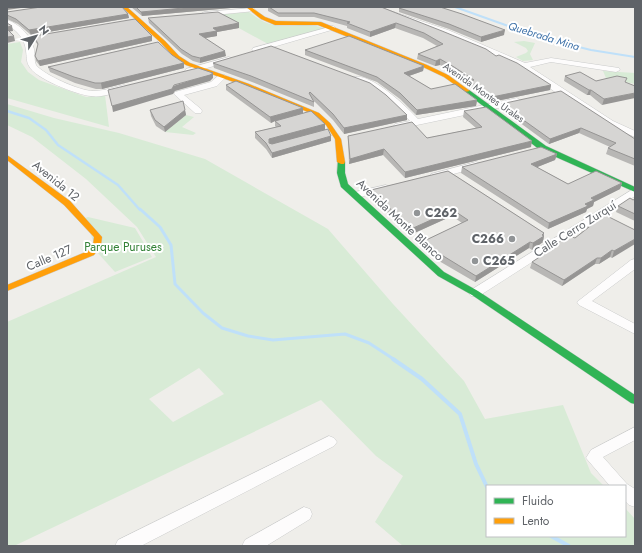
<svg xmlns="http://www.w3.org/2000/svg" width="642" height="553" font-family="Jost,sans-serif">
	<rect width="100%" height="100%" fill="#efeeea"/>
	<g fill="#d8ebd6" fill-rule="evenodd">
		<path d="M 249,12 C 257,18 264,23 274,25 C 291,28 309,21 325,29 L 268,44 L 215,15 Z"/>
		<polygon points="524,41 535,43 530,54 533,60 523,61 516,57 526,53 528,51 526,48 514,42"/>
		<polygon points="20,42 23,50 21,62 28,72 39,80 86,97 105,95 109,127 7,98 7,44"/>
		<polygon points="603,71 635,73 635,84 606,78"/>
		<path d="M 7,104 L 54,118 L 119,133 L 205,159 L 328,229 L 393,304 L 464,381 L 485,419 L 563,405 L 591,473 L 604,486 L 487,486 L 487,536 L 625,536 L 625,508 L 635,519 L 635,546 L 403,546 L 375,522 L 403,476 L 376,456 L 321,400 L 14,546 L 7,546 L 7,322 L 156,257 L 137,227 L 86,179 L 32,137 L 7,125 ZM 199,368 L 224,394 L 173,422 L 149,399 Z"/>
		<polygon points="186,115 194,117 182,127 196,133 193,135 165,132"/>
		<polygon points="88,217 135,228 152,257 115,272 97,252 85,218"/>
	</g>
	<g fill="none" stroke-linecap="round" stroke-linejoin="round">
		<polyline stroke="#bfe0f9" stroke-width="2" points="455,7 542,38 591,50 635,57"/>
		<polyline stroke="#bfe0f9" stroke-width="2.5" points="7,111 29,118 46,130 58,145 118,185 140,210"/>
		<polyline stroke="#bfe0f9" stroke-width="3" points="140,209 160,227 171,245 175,284 203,313 222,328 248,336 273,340 345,334 369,343 395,360"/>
		<g stroke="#bfe0f9" stroke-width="4">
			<polyline points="393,359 422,379 460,414 476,464 487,487"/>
			<polyline points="551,536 569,546"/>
		</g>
		<defs>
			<g id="street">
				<polygon points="370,7 379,7 448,30 525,63 551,58 619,68 620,70 616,72 551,62 530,67 613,121 635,131 635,137 607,125 558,94 521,68 442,34"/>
				<polygon points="253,8 256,10 255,11 204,16 201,14 204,12"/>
				<path d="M 7,20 C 20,24 31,36 34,49 C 35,55 34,60 36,65 C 44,75 80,91 93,91 C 104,91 114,87 124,85 L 128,87 L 127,89 C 116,92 103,98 91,96 C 77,95 34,78 29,66 C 26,61 27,56 26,51 C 25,39 17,30 7,25 Z"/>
				<polygon points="333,26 335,27 335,29 256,52 252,50 253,48"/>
				<polygon points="229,57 233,59 232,61 189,73 185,71 186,69"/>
				<polygon points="219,75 225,75 226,77 217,86 184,95 201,109 202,111 201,113 195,113 174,94 175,92 211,82"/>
				<path d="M 354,77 C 372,73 407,107 418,119 L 517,98 L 521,101 L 517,104 L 398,129 L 395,128 L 393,126 L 395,124 L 410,121 C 394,103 377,90 354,81 Z"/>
				<polygon points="476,162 479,163 481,165 479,167 435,179 430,176 431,174"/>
				<polygon points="386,185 391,188 390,190 355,198 350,195 351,193"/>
				<polygon points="635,188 635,196 479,296 471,296 469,293 471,290"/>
				<polygon points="635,259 635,269 592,301 635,324 635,334 579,305 577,302 631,260"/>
				<polygon points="635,427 635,440 603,457 627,484 635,489 635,507 629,505 625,501 625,486 610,486 586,458 591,450"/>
				<polygon points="329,436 334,438 337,442 334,446 141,546 115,546 118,540"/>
				<polygon points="304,507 310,509 312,514 310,519 266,546 242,546 245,540"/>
			</g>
			<g id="fast">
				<polygon points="465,90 469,90 546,146 635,187 635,192 540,150 465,92"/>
				<polygon points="338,160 341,160 345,162 345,173 348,184 444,272 478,291 635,395 635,404 631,403 472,295 438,276 341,187 337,173"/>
			</g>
			<g id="slow">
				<polygon points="122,7 127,7 165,41 179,56 190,63 249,84 319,113 330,123 341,139 345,162 344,164 341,164 337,162 335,139 326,125 315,115 245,86 186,65 175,58 161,43"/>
				<polygon points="246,7 251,7 265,17 276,21 321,22 427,65 448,75 470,91 465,92 444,77 423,67 318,25 275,25 261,19"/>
				<polygon points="7,155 70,201 102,237 101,245 94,255 7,291 7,285 88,251 93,245 94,237 64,205 7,160"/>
			</g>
		</defs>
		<use href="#street" stroke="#cbcccc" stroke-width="1"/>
		<use href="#fast" stroke="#cacacb" stroke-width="1"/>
		<use href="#slow" stroke="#cacacb" stroke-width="1"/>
		<use href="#street" fill="#fdfcfc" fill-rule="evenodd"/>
		<use href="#fast" fill="#30b455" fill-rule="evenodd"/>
		<use href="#slow" fill="#ff9f0a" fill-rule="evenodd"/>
	</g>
	<g fill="#b8b7b5">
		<polygon points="131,7 242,7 142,16"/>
		<polygon points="268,7 381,7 496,56 551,85 550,90 491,102 469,86 469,83 454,72 440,65 435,66 417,59 418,54 437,46 423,38 395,28 370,37 347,28 347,26 314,17 279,17 268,11"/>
		<polygon points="399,8 504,35 481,42 449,29 399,12"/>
		<polygon points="7,12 128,14 129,18 31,35 18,24 7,19"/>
		<polygon points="148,18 239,23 239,28 217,32 217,36 205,38 226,56 200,63 193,61 182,54 149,23"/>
		<polygon points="34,36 152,36 152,41 40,66 36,61 35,56 38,45 35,41"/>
		<polygon points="305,50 424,66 423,71 409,76 431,89 477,100 476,106 416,115 400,99 377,82 305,55"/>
		<polygon points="184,63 184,68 102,89 96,89 75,83 50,72 48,67"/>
		<polygon points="213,63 407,115 407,120 344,134 333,120 313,100 314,102 314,107 252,82 214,68"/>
		<polygon points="565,76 596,81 617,76 602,105 590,95 587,95 564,81"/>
		<polygon points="226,85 303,108 303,113 325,124 325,130 331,136 331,141 272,158 266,149 255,138 255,132 276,127 275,126 275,121 271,123 226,90"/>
		<polygon points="501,104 635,139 635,166 606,154 608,148 610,147 579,133 549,144 501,109"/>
		<polygon points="150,110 185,110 186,115 165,132 156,126 151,116"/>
		<polygon points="464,111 531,147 405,178 383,155 349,164 348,136 427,138 476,128 463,117"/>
		<polygon points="557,154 555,160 537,167 568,184 622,183 620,189 594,202 593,206 587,209 586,212 548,229 461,173 462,167"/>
		<polygon points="448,171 544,233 543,242 532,250 529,248 475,282 439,261 423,247 424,241 462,223 452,216 410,235 371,196 371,190"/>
		<polygon points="635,199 635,221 616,212 618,206"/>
		<polygon points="598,217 635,230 612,258 610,257 599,264 595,264 562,286 530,268 532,262 544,254 545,250 575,238 596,220"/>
	</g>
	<g fill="#969594">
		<polygon points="7,7 28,7 7,10"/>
		<polygon points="194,7 242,7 142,16 141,12"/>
		<polygon points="128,14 129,18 31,35 29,30"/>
		<polygon points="239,23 239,28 217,32 217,36 200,39 199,34 213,28"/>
		<polygon points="396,23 395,28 370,37 370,32"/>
		<polygon points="12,26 13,31 7,32 7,27"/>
		<polygon points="505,30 504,35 481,42 481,37"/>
		<polygon points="14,36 15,41 7,43 7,37"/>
		<polygon points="152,36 152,41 40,66 38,61"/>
		<polygon points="225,51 226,56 200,63 200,58"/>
		<polygon points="440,59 440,65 435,66 436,61"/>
		<polygon points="184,63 184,68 102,89 101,83"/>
		<polygon points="424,66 423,71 403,78 404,73"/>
		<polygon points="213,73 213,78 210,81 175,91 173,94 113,112 112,106"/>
		<polygon points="551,85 550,90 491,102 492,97"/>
		<polygon points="589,90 591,90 590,95 587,95"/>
		<polygon points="635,93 635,98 602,105 604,99"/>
		<polygon points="477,100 476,106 416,115 417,110"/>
		<polygon points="303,108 303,114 275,121 271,123 270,117"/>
		<polygon points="185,110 186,115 165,132 164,127"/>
		<polygon points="407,115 407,120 344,134 344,128"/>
		<polygon points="325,124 325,130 270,145 269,139"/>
		<polygon points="581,128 579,133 549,144 550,139"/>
		<polygon points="331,136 331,141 272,158 272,153"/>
		<polygon points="532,141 531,147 405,178 405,172"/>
		<polygon points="384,149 383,155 349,164 350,159"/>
		<polygon points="557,154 555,160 530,170 531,164"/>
		<polygon points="622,183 620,189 594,202 593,206 587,209 586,212 548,229 549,223 585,204 591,198"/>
		<polygon points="453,210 452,216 410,235 411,229"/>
		<polygon points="544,233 543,237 544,236 543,242 532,250 533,243 542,235"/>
		<polygon points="635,239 635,244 612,258 614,251"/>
		<polygon points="530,242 529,248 475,282 476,276"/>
		<polygon points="612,250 610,257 599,264 601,258"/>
		<polygon points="597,258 595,264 562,286 564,280"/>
	</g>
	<g fill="#d6d5d3" stroke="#969594">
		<polygon points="41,7 122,7 128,14 29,30 16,19 7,15 7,12"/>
		<polygon points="136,7 194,7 141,12"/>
		<polygon points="269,7 381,7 442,31 486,49 496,56 499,55 517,63 551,85 492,97 470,81 474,80 454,67 440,59 436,61 418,54 443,44 424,33 396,23 370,32 347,23 350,22 314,13 278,13"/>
		<polygon points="401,7 440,7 462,14 505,30 481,37 449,24 399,8"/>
		<polygon points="218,12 239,23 213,28 217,31 199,34 225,51 200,58 192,56 181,49 148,18"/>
		<polygon points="135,19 152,36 38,61 35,56 38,44 34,36"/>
		<polygon points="7,23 12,26 7,27"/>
		<polygon points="7,29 14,36 7,37"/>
		<polygon points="349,36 424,66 404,73 431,89 455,84 477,100 417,110 400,93 377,77 305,50"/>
		<polygon points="158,42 172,55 184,63 101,83 95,83 74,77 48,67"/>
		<polygon points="271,46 370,83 386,95 407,115 344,128 333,114 310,92 309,93 314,102 251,76 213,63"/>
		<polygon points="198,68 213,73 210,75 174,85 172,89 112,106 108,90"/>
		<polygon points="580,72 596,81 617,76 627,78 625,82 635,86 635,93 604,99 591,90 589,90 565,76"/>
		<polygon points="236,81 303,108 270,117 226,85"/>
		<polygon points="561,91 635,139 635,159 608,148 616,143 581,128 550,139 501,104"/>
		<polygon points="183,101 185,110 164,127 155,120 150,110"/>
		<polygon points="486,107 532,141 405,172 384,149 350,159 348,136 412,122 427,138 482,127 464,111"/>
		<polygon points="311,111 325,124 269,139 269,143 272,144 328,129 331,136 272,153 266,143 255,132 281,126 275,121"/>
		<polygon points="541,147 557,154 531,164 568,184 596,171 622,183 591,198 594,200 585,204 588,206 549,223 462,167"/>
		<polygon points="448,171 544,233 542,235 544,236 533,243 530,242 476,276 440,254 424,241 468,220 453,210 411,229 371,190"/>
		<polygon points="630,198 633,200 635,199 635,214 618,206"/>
		<polygon points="603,214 635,230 635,239 614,251 612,250 601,258 597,258 564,280 532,262 547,252 545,250 570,236 575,238 598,220 598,217"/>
	</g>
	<g fill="#919496" stroke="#fff" stroke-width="1.5">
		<circle cx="417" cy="213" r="4"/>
		<circle cx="512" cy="239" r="4"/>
		<circle cx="475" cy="261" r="4"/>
	</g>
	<g text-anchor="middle" stroke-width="4" stroke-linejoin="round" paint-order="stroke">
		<g font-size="10" fill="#5f6368" stroke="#fff">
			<text transform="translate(484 92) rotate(35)" y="4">Avenida Montes Urales</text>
		</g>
		<g font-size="11" font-style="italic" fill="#4174aa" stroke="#fff">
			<text transform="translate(544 36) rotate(17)" y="4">Quebrada Mina</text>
		</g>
		<g font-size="12" fill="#5f6368" stroke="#fff">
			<text transform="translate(56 181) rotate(39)" y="4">Avenida 12</text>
			<text transform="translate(400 220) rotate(43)" y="4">Avenida Monte Blanco</text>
			<text transform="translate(575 229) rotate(-32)" y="4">Calle Cerro Zurquí</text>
			<text transform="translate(49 258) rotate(-23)" y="4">Calle 127</text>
		</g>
		<g font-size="12" font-weight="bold" fill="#5f6368" stroke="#fff" text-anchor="start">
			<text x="425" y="217">C262</text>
			<text x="504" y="243" text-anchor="end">C266</text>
			<text x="483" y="265">C265</text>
		</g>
		<g font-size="12" fill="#348238" stroke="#fff">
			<text x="123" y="251">Parque Puruses</text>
		</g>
	</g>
	<rect width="642" height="553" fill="none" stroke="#5f6368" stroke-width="16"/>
	<rect x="486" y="485" width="140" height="52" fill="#ffffff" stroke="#bfc1c3"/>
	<rect x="494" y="498" width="20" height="6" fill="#30b455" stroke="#bfc1c3"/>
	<text x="522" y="505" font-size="12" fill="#5f6368">Fluido</text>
	<rect x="494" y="518" width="20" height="6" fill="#ff9f0a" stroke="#bfc1c3"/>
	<text x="522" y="525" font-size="12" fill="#5f6368">Lento</text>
	<g transform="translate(36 36) rotate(53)" stroke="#ffffff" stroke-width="3" paint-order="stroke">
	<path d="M0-3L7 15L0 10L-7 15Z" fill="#5f6368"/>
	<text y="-6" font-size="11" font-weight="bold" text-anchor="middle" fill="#5f6368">N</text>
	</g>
</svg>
